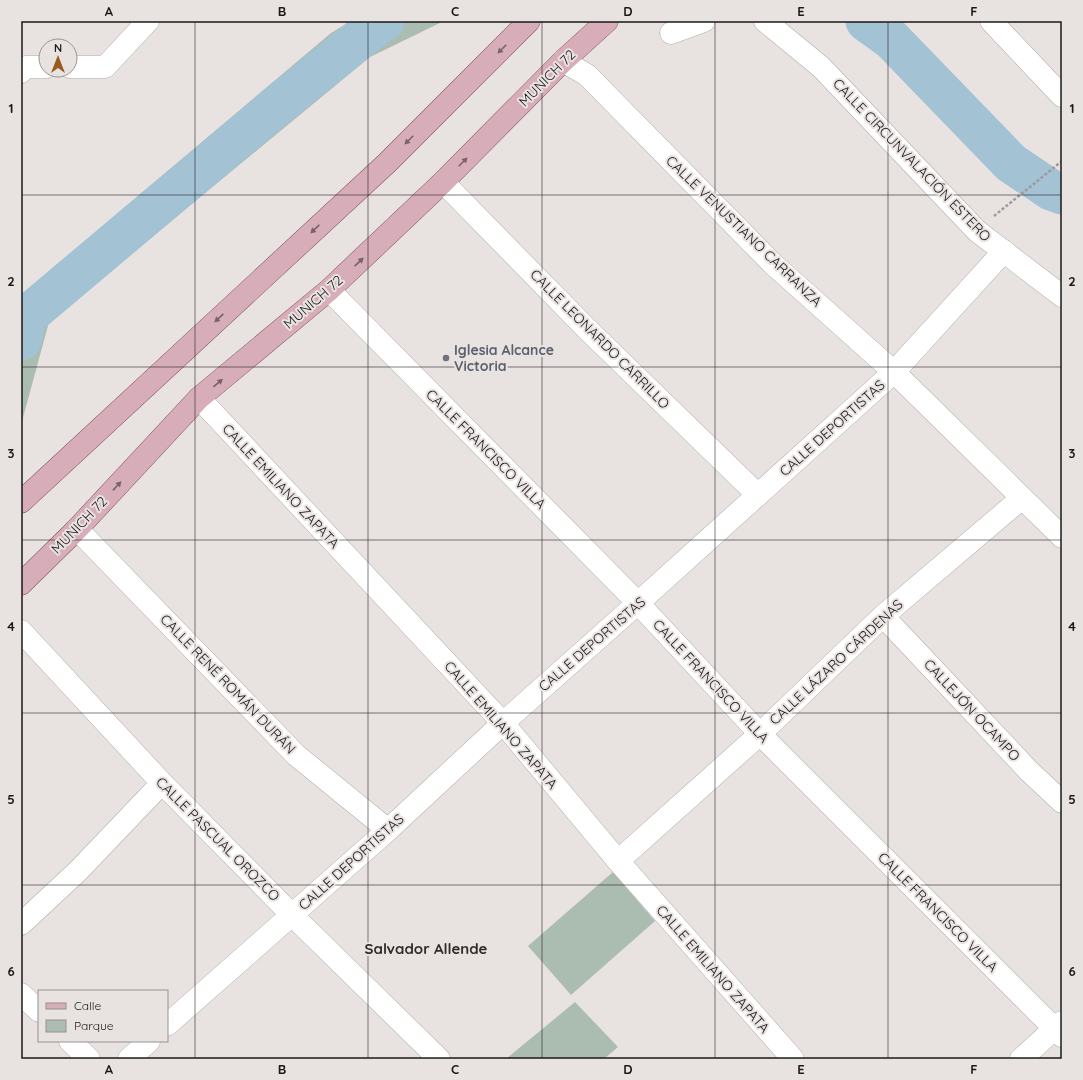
<svg xmlns="http://www.w3.org/2000/svg" width="1083" height="1080" font-family="Quicksand,sans-serif">
	<rect width="100%" height="100%" fill="#e8e3e1"/>
	<g fill="#abbdb1">
		<polygon points="351,21 444,21 370,57 49,322 21,425 21,295 331,33"/>
		<polygon points="613,872 655,921 571,995 528,946"/>
		<polygon points="575,1002 618,1047 604,1059 506,1059"/>
	</g>
	<g fill="none" stroke-linecap="round" stroke-linejoin="round">
		<polyline stroke="#7a8f9c" stroke-width="7" points="348,48 350,21"/>
		<g stroke="#a3c2d4" stroke-width="41">
			<polyline points="866,21 891,39 1011,163 1051,190 1062,194"/>
			<polyline points="21,340 27,316 280,103 378,24 384,21"/>
		</g>
		<defs>
			<g id="minor">
				<polyline points="765,21 821,67 977,231 1062,296"/>
				<polyline points="991,21 1062,96"/>
				<polyline points="671,33 704,21"/>
				<polyline points="563,61 587,75 773,264 894,372 1062,537"/>
				<polyline points="70,67 105,67 148,21"/>
				<polyline points="21,72 26,67 46,67"/>
				<polyline points="443,182 587,329 758,495"/>
				<polyline points="329,290 638,603 760,734 1062,1036"/>
				<polyline points="199,398 503,723 618,861 793,1059"/>
				<polyline points="77,529 296,755 388,830"/>
				<polyline points="883,616 1029,771 1062,802"/>
				<polyline points="21,631 162,783 292,915 439,1059"/>
				<polyline points="618,861 760,734 883,616 1022,498"/>
				<polyline points="21,924 78,871 162,783"/>
				<polyline points="21,994 39,1011"/>
				<polyline points="167,1025 388,830 503,723 638,603 894,372 1004,251"/>
				<polyline points="70,1041 89,1059"/>
				<polyline points="129,1059 149,1041"/>
				<polyline points="1021,1059 1062,1022"/>
			</g>
			<g id="major">
				<polyline points="21,502 387,163 529,21"/>
				<polyline points="21,584 77,529 199,398 329,290 443,182 563,61 607,21"/>
			</g>
		</defs>
		<use href="#minor" stroke="#b3aeac" stroke-width="23"/>
		<use href="#major" stroke="#855563" stroke-width="23"/>
		<polyline stroke="#9f9b9a" stroke-width="2.5" stroke-dasharray="3 2" stroke-linecap="butt" points="994,216 1062,161"/>
		<use href="#minor" stroke="#fff" stroke-width="22"/>
		<use href="#major" stroke="#d8adba" stroke-width="22"/>
	</g>
	<defs><path id="oneway-solid" d="M-6-.8H1V-3.2L6.5 0L1 3.2V.8H-6Z"/></defs>
	<g fill="#796269">
		<use href="#oneway-solid" transform="translate(502 49) rotate(135)"/>
		<use href="#oneway-solid" transform="translate(409 140) rotate(135)"/>
		<use href="#oneway-solid" transform="translate(463 162) rotate(-45)"/>
		<use href="#oneway-solid" transform="translate(315 229) rotate(137)"/>
		<use href="#oneway-solid" transform="translate(359 262) rotate(-43)"/>
		<use href="#oneway-solid" transform="translate(219 318) rotate(137)"/>
		<use href="#oneway-solid" transform="translate(218 383) rotate(-40)"/>
		<use href="#oneway-solid" transform="translate(117 486) rotate(-47)"/>
	</g>
	<path fill="none" stroke="#1a1818" stroke-width="1" stroke-opacity="0.55" d="M 195,21 L 195,1059M 368,21 L 368,1059M 542,21 L 542,1059M 715,21 L 715,1059M 888,21 L 888,1059M 21,195 L 1062,195M 21,367 L 1062,367M 21,540 L 1062,540M 21,713 L 1062,713M 21,885 L 1062,885"/>
	<circle fill="#6b7280" stroke="#e8e3e1" stroke-width="1.5" cx="446" cy="358" r="4"/>
	<g text-anchor="middle" stroke-width="4" stroke-linejoin="round" paint-order="stroke">
		<g font-size="14" fill="#1a1818" stroke="#e8e3e1">
			<text transform="translate(547 78) rotate(-45)" y="5">MUNICH 72</text>
			<text transform="translate(912 160) rotate(46)" y="5">CALLE CIRCUNVALACIÓN ESTERO</text>
			<text transform="translate(744 231) rotate(44)" y="5">CALLE VENUSTIANO CARRANZA</text>
			<text transform="translate(313 302) rotate(-41)" y="5">MUNICH 72</text>
			<text transform="translate(600 339) rotate(45)" y="5">CALLE LEONARDO CARRILLO</text>
			<text transform="translate(832 428) rotate(-42)" y="5">CALLE DEPORTISTAS</text>
			<text transform="translate(486 449) rotate(45)" y="5">CALLE FRANCISCO VILLA</text>
			<text transform="translate(281 486) rotate(47)" y="5">CALLE EMILIANO ZAPATA</text>
			<text transform="translate(79 525) rotate(-46)" y="5">MUNICH 72</text>
			<text transform="translate(592 644) rotate(-41)" y="5">CALLE DEPORTISTAS</text>
			<text transform="translate(836 662) rotate(-43)" y="5">CALLE LÁZARO CÁRDENAS</text>
			<text transform="translate(711 681) rotate(47)" y="5">CALLE FRANCISCO VILLA</text>
			<text transform="translate(228 684) rotate(46)" y="5">CALLE RENÉ ROMÁN DURÁN</text>
			<text transform="translate(972 710) rotate(47)" y="5">CALLEJÓN OCAMPO</text>
			<text transform="translate(501 725) rotate(49)" y="5">CALLE EMILIANO ZAPATA</text>
			<text transform="translate(218 839) rotate(45)" y="5">CALLE PASCUAL OROZCO</text>
			<text transform="translate(351 862) rotate(-42)" y="5">CALLE DEPORTISTAS</text>
			<text transform="translate(938 912) rotate(45)" y="5">CALLE FRANCISCO VILLA</text>
			<text transform="translate(713 969) rotate(49)" y="5">CALLE EMILIANO ZAPATA</text>
		</g>
		<g font-size="14" font-weight="bold" fill="#5b616d" stroke="#e8e3e1" text-anchor="start">
			<text x="454" y="355">Iglesia Alcance<tspan x="454" dy="16">Victoria</tspan></text>
		</g>
		<g font-size="15" font-weight="bold" fill="#302c2b" stroke="#e8e3e1">
			<text x="426" y="954">Salvador Allende</text>
		</g>
	</g>
	<rect width="1083" height="1080" fill="none" stroke="#e8e3e1" stroke-width="44"/>
	<rect x="38" y="990" width="130" height="52" fill="#e8e3e1" stroke="#969291"/>
	<rect x="46" y="1003" width="20" height="6" fill="#d8adba" stroke="#969291"/>
	<text x="74" y="1010" font-size="12" fill="#1a1818">Calle</text>
	<rect x="46" y="1020" width="20" height="12" fill="#abbdb1" stroke="#969291"/>
	<text x="74" y="1030" font-size="12" fill="#1a1818">Parque</text>
	<g transform="translate(58 58)"><circle r="19" fill="#e8e3e1" stroke="#969291"/>
	<path d="M0-3L7 15L0 10L-7 15Z" fill="#975b1c"/>
	<text y="-6" font-size="11" font-weight="bold" text-anchor="middle" fill="#1a1818">N</text>
	</g>
	<rect x="22" y="22" width="1039" height="1036" fill="none" stroke="#1a1818" stroke-width="1.5"/>
	<g font-size="13" text-anchor="middle" font-weight="bold" fill="#1a1818">
		<text x="109" y="16">A</text>
		<text x="282" y="16">B</text>
		<text x="455" y="16">C</text>
		<text x="628" y="16">D</text>
		<text x="801" y="16">E</text>
		<text x="974" y="16">F</text>
		<text x="11" y="113">1</text>
		<text x="1072" y="113">1</text>
		<text x="11" y="286">2</text>
		<text x="1072" y="286">2</text>
		<text x="11" y="458">3</text>
		<text x="1072" y="458">3</text>
		<text x="11" y="631">4</text>
		<text x="1072" y="631">4</text>
		<text x="11" y="804">5</text>
		<text x="1072" y="804">5</text>
		<text x="11" y="976">6</text>
		<text x="1072" y="976">6</text>
		<text x="109" y="1074">A</text>
		<text x="282" y="1074">B</text>
		<text x="455" y="1074">C</text>
		<text x="628" y="1074">D</text>
		<text x="801" y="1074">E</text>
		<text x="974" y="1074">F</text>
	</g>
</svg>
